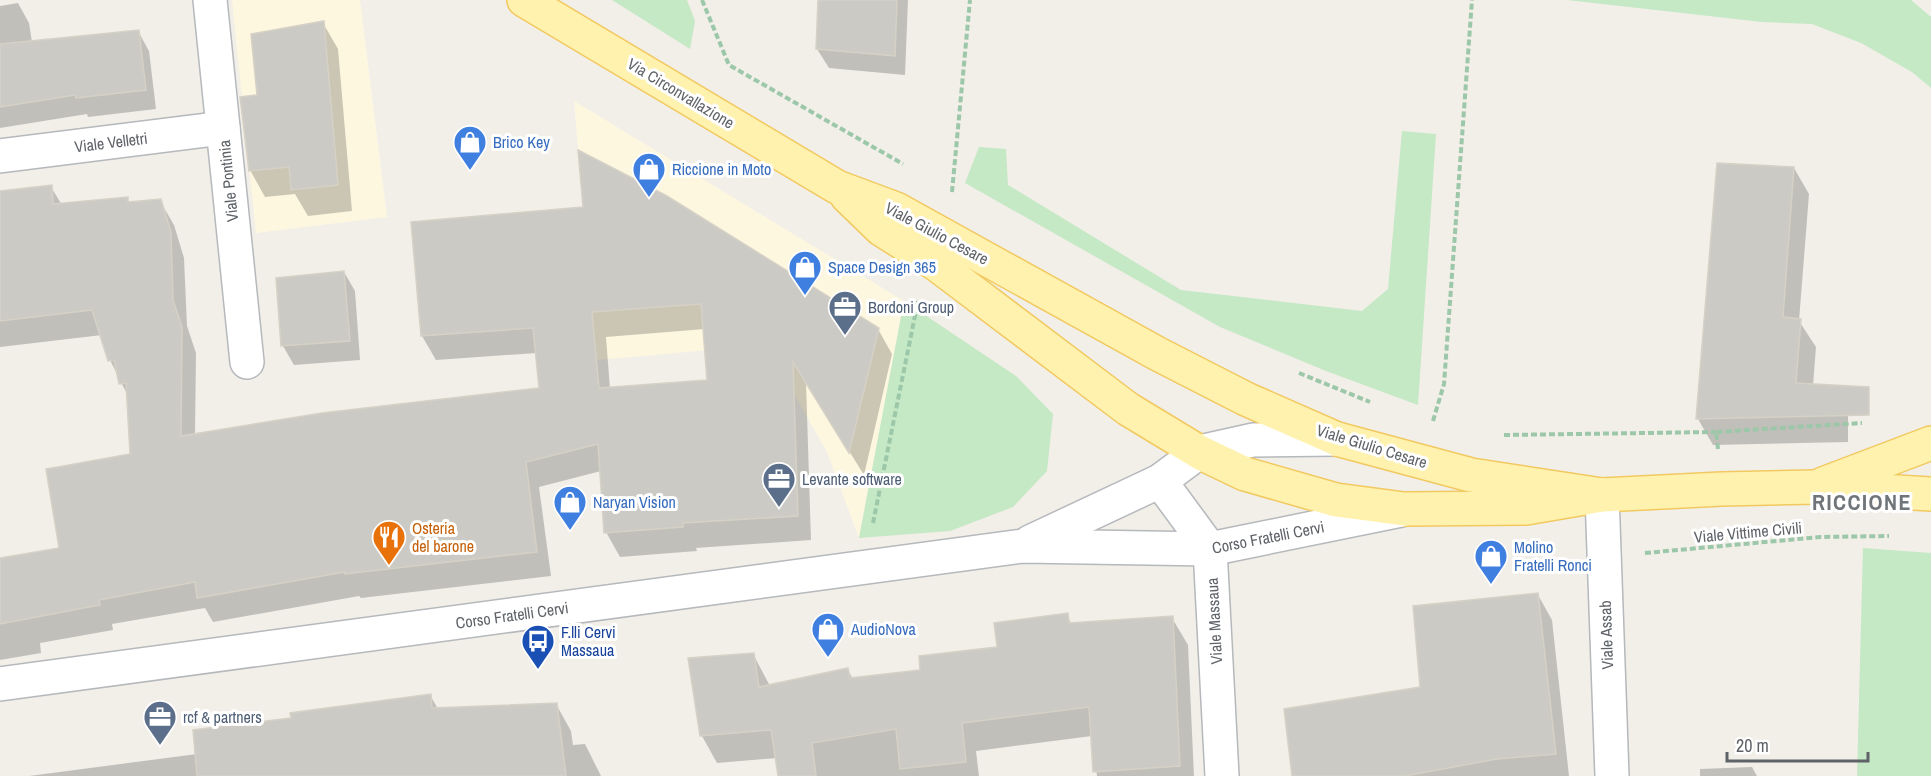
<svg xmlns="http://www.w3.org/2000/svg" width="1931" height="776" font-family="'Archivo Narrow',sans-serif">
	<rect width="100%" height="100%" fill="#f1efe8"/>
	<g fill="#fef7e0">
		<polygon points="232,0 360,0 387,217 256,233"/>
		<polygon points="574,101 904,301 859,538 827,452 766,345 596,360"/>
	</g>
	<g fill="#c5e8c5">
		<polygon points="612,0 687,0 695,21 690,49"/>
		<polygon points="1567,0 1911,0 1931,17 1931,88 1912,72 1861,43 1812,24 1762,22"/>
		<polygon points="1402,131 1436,134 1418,405 1326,371 1220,327 965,183 979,147 1006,149 1008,185 1181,290 1362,311 1388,289"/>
		<polygon points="904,301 1016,376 1053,414 1047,471 1013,507 950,531 859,538"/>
		<polygon points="1863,548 1931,553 1931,776 1857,776"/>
	</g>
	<g fill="#0003" fill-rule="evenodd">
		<polygon points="819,0 908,0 905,75 829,68 817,49"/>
		<polygon points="18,3 29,23 32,42 138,31 149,51 156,109 88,117 87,114 0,128 0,6"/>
		<polygon points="323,23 338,49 352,211 308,216 295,194 265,197 250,170 259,96"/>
		<polygon points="1794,168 1809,194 1799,321 1816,347 1813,385 1848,413 1848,442 1713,445 1698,419"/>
		<path d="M 51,187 L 62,205 L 127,199 L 130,203 L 160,201 L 174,225 L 184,258 L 187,326 L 196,353 L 195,435 L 540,389 L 537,353 L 436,360 L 422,336 L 412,223 L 878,329 L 892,354 L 864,475 L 806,382 L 811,540 L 696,548 L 697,551 L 620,557 L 606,532 L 601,471 L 539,487 L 551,576 L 361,598 L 359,596 L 213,622 L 205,608 L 112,624 L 113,630 L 40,643 L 41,653 L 0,660 L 0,560 L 61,549 L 132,455 L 129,398 L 110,360 L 102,335 L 0,347 L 0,193 ZM 705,329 L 708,381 L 610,389 L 606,337 Z"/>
		<polygon points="344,272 355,291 360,360 294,365 283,346"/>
		<polygon points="1538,595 1552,620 1569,776 1293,776 1421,688"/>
		<polygon points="1067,615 1072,625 1172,618 1188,645 1194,776 1097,776 1092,736 976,751 979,776 779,776 777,758 717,763 702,736 753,654 770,686 848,670 853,679 922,672 998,648"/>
		<polygon points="430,695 438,709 556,704 571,731 573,745 585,744 601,776 29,776 197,754 292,719"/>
		<polygon points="1752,767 1757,776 1700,776 1700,769"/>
	</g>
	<g fill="#cccac5" stroke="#d6d1c6" stroke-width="1.5" fill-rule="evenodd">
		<polygon points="818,0 897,0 895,56 816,49"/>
		<polygon points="324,21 338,185 291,190 289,167 249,171 240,97 257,95 251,34"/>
		<polygon points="139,30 146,90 76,98 75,95 0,107 0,44"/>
		<path d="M 578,150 L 667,196 L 879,328 L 849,453 L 793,362 L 798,516 L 683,523 L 683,527 L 604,533 L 598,444 L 526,462 L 537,552 L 345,574 L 345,572 L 197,598 L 195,582 L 99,600 L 100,605 L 0,624 L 0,558 L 59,548 L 46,469 L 130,454 L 126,383 L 119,384 L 114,360 L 108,361 L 92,310 L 0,321 L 0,191 L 52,185 L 53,204 L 128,197 L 128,202 L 161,199 L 171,232 L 173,300 L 182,327 L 181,436 L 322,413 L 539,388 L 533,328 L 421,336 L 411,222 L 583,207 ZM 701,304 L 707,380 L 599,388 L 592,312 Z"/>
		<polygon points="1717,163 1794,167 1783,317 1801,319 1796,383 1869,387 1869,415 1696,419"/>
		<polygon points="344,271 350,341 281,346 276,278"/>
		<polygon points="1538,593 1556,754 1497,759 1405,776 1292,776 1284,709 1420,687 1413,606"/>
		<polygon points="1068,613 1069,623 1173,616 1180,766 1093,772 1089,707 962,723 966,762 900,769 896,729 812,743 816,776 778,776 771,730 700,736 688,658 754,653 759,687 848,668 850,678 920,670 919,656 997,647 994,623"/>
		<polygon points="431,694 432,708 557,703 566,776 197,776 193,730 291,718 290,713"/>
	</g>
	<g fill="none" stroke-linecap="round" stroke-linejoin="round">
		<defs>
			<g id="minor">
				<polyline points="210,0 247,362"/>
				<polyline points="0,156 223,128"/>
				<polyline points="1160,481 1210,549 1222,776"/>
				<polyline points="1602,495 1612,776"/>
				<polyline points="1030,542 1160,481 1199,452 1253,440 1337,439"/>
				<polyline points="0,684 1023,546 1210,549 1401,510"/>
			</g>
			<g id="primary">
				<polyline points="524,0 837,187 896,209 1158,354 1246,399 1337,439 1471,475 1602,495"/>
				<polyline points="847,196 881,229 936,264 1128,409 1199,452 1245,474 1336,500 1404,509 1526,508 1602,495 1722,489 1815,487 1931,494"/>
				<polyline points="1823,484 1931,443"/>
			</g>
		</defs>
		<use href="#minor" stroke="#b5b8bc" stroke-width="36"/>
		<use href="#primary" stroke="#f2c960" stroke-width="36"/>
		<g stroke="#9cc7a9" stroke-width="4" stroke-dasharray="6 3" stroke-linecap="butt">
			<polyline points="702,0 729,65 903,164"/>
			<polyline points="952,192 970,0"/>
			<polyline points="1299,373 1370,402"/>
			<polyline points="1433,421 1444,384 1472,0"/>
			<polyline points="1504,435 1716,432"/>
			<polyline points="1718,449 1716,432 1862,423"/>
			<polyline points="873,523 918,301"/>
			<polyline points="1645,553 1820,537 1889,536"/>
		</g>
		<use href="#minor" stroke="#fff" stroke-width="33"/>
		<use href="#primary" stroke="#fff2af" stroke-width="33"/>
	</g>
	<defs>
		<symbol id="shop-pin" viewBox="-11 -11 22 30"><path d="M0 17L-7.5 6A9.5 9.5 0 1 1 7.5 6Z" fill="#3f7fe0" stroke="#fff"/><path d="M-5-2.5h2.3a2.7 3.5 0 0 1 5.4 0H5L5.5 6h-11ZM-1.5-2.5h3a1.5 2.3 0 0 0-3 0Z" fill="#fff"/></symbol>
		<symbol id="office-pin" viewBox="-11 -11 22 30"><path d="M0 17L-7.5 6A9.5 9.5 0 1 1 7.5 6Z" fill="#5c6f8a" stroke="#fff"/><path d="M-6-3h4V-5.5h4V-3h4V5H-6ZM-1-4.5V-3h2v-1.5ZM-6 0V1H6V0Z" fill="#fff"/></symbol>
		<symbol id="restaurant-pin" viewBox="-11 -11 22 30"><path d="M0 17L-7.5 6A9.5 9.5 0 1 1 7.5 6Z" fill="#e8710a" stroke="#fff"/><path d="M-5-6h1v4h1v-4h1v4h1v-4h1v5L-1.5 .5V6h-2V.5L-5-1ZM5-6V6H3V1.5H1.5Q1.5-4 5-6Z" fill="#fff"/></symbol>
		<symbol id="bus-pin" viewBox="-11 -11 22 30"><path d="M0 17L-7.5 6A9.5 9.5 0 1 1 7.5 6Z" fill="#1a4fb4" stroke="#fff"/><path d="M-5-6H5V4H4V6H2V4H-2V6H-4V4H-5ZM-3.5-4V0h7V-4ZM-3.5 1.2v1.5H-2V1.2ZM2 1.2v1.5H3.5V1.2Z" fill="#fff"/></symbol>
	</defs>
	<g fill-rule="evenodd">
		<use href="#shop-pin" x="451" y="123" width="38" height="52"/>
		<use href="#shop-pin" x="630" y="150" width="38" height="52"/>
		<use href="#shop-pin" x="786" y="248" width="38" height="52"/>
		<use href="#office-pin" x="826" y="288" width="38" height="52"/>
		<use href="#office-pin" x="760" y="460" width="38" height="52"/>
		<use href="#shop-pin" x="551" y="483" width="38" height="52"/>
		<use href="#restaurant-pin" x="370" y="518" width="38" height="52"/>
		<use href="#shop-pin" x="1472" y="537" width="38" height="52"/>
		<use href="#shop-pin" x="809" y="610" width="38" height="52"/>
		<use href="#bus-pin" x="519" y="622" width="38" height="52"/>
		<use href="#office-pin" x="141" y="698" width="38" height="52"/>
	</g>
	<g text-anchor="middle" stroke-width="6" stroke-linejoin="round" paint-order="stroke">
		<g font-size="16" fill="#5f6368" stroke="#fff">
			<text transform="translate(681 93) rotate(31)" y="6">Via Circonvallazione</text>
			<text transform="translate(111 142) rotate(-7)" y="6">Viale Velletri</text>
			<text transform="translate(228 181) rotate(-96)" y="6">Viale Pontinia</text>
			<text transform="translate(937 233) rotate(28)" y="6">Viale Giulio Cesare</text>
			<text transform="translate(1372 446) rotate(17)" y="6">Viale Giulio Cesare</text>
			<text transform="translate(1748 532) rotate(-5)" y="6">Viale Vittime Civili</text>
			<text transform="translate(1268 537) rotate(-11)" y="6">Corso Fratelli Cervi</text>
			<text transform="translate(512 615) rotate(-8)" y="6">Corso Fratelli Cervi</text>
			<text transform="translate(1214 621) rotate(-93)" y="6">Viale Massaua</text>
			<text transform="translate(1606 635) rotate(-92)" y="6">Viale Assab</text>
		</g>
		<g font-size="16" fill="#366cbe" stroke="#fff" text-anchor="start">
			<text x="493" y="148">Brico Key</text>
			<text x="672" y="175">Riccione in Moto</text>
			<text x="828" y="273">Space Design 365</text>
			<text x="593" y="508">Naryan Vision</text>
			<text x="1514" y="553">Molino<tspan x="1514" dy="18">Fratelli Ronci</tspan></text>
			<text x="851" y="635">AudioNova</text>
		</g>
		<g font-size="16" fill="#4e5e75" stroke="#fff" text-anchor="start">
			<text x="868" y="313">Bordoni Group</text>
			<text x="802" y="485">Levante software</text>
			<text x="183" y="723">rcf &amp; partners</text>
		</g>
		<g font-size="16" fill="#c56008" stroke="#fff" text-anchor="start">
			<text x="412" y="534">Osteria<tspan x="412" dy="18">del barone</tspan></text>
		</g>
		<g font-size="16" fill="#164399" stroke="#fff" text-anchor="start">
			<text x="561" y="638">F.lli Cervi<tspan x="561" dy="18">Massaua</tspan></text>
		</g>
		<g font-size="22" font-weight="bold" letter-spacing="1.5" fill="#70757a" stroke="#fff">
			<text x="1862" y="510">RICCIONE</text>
		</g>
	</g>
	<path d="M1727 752v9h141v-9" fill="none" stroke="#5f6368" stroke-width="3"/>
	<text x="1736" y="752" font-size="18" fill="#5f6368" stroke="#ffffff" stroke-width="4.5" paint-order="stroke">20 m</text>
</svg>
